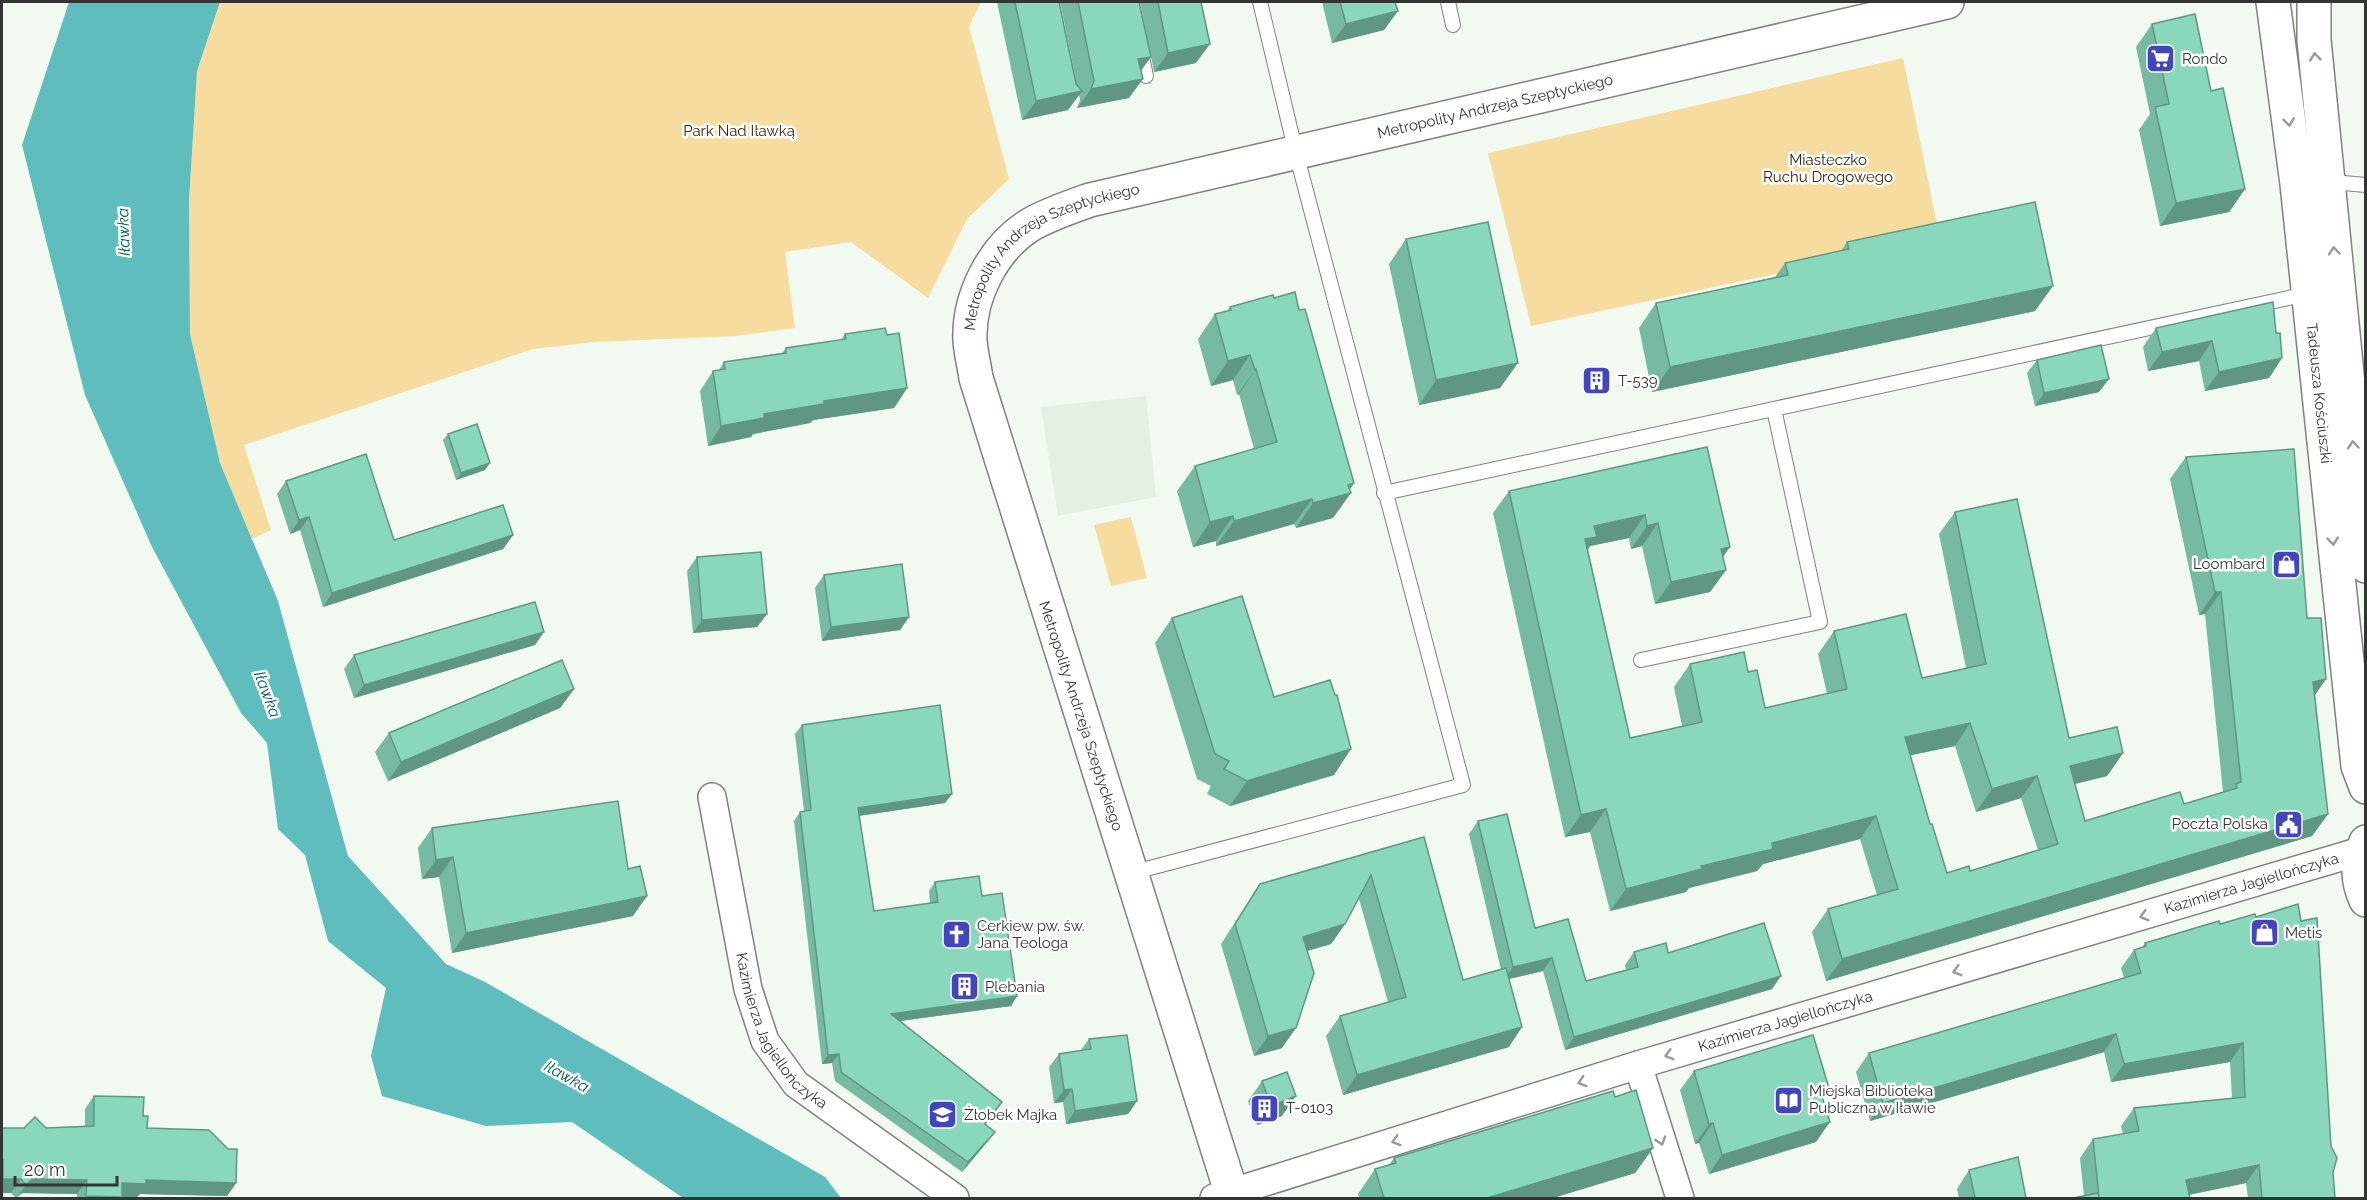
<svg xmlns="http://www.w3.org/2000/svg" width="2367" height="1200" font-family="Raleway,sans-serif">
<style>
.built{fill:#e4f0e2}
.green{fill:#f6dd9f}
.water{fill:#60bdbd}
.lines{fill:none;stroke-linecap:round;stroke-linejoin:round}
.lane-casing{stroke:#7d837d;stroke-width:16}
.street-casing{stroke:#7d837d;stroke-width:30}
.secondary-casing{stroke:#7d837d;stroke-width:36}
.lane{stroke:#fff;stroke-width:14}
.street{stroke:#fff;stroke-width:27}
.secondary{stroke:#fff;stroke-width:33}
.wall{fill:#76baa1;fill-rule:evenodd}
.shaded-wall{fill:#609783}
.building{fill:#89d8bb;stroke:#609783;stroke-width:1.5;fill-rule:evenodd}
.oneway{stroke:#989a98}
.labels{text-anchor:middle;stroke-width:5;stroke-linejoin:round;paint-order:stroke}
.poi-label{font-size:15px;fill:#323532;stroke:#fff;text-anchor:start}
.street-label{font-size:15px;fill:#323532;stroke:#fff}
.park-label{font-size:15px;fill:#352a0c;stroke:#fff}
.water-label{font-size:16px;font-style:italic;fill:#045a5b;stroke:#fff}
</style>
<rect width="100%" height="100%" fill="#f2f9f1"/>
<path class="built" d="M1146,396L1156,497L1058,516L1041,407Z"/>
<g class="green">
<path d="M220,2H981L969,26L1009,179L967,219L928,298L851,242L785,252L795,328L736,336L595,342L533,349L244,445L271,530L252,539L220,463L190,334L189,201L197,71Z"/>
<path d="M1903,58L1940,239L1531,326L1488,153Z"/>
<path d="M1131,517L1147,578L1111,586L1094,525Z"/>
</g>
<path class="water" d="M69,2H220L197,71L189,201L190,334L220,463L278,601L348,856L446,964L485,982L825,1177L841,1198H683L572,1122L486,1126L382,1096L371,1056L386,988L328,941L305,855L278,829L267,743L241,713L152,547L85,395L22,145Z"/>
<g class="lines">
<defs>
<g id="lane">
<path d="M1448,2L1453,25"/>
<path d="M1140,48L1146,76"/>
<path d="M2329,175L2343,183L2366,185"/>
<path d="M1384,493L2307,294"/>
<path d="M1641,660L1820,622L1774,409"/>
<path d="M1131,873L1463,785L1296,153L1260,2"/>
</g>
<g id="street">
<path id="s1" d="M712,797L748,989L765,1041L796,1084L955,1198"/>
<path d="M1638,1065L1680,1198"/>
<path id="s2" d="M1214,1198L1638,1065L2361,851"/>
</g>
<g id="secondary">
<path id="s3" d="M2273,2L2297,184L2358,766L2366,787"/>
<path d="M2314,2V40L2366,566"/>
<path d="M2366,842C2357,861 2357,881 2366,900"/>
<path id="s4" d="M1233,1198L976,378C974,365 971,353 970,341C968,297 993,248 1030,225C1049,214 1070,207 1090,200L1947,2"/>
</g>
</defs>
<use href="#lane" class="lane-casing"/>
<use href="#street" class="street-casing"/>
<use href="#secondary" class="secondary-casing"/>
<use href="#lane" class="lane"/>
<use href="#street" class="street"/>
<use href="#secondary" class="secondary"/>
</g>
<g class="wall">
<path d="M997,2H1059L1077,85L1060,2H1139L1151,57L1141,70L1129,98L1077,108L1080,100L1079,95L1068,110L1022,120Z"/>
<path d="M1140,2H1201L1196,63L1154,72Z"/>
<path d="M1322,2H1395L1384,30L1332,43Z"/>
<path d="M2152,24L2211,91L2245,189L2229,212L2160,226L2139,130L2150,114L2136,47Z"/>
<path d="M1406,239L1500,388L1419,405L1389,264Z"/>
<path d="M1847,242L2035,311L1652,392L1639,328L1656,303L1775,277L1785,263L1841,251Z"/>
<path d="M1274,298L1299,310L1354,483L1333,518L1296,528L1294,524L1216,546V541L1193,547L1177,491L1195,466L1254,449L1239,394L1237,395L1233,380L1211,386L1198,339L1215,314L1227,311L1230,307Z"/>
<path d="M2156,328L2276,333L2282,358L2269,378L2205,391L2199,361L2148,371L2143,347Z"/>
<path d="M845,334L887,335L907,388L894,408L813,420L810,423L753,434L751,437L708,446L700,391L713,371L719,370L724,362L782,353L786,348L841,340Z"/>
<path d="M2037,360L2099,392L2035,406L2027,373Z"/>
<path d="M448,434L485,470L456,480L443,440Z"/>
<path d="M1707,447L1723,557L1726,570L1710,592L1655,604L1642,546L1631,549L1629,538L1590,546L1588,550L1630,738L1682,726L1674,687L1690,664L1748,672L1765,708L1827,694L1818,654L1834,631L1922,678L1966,668L1939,534L1955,512L2069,738L2123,753L2107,776L2075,784L2085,821L2184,804L2223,792L2205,614L2199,615L2170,479L2186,457L2307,618L2326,679L2315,695L2328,814L2312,836L1826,981L1812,932L1828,909L1877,895L1860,839L1763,864L1757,871L1689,888L1686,892L1610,911L1590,832L1565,837L1493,513L1509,491ZM1955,746L1976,812L2021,798L2038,850L1970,871L1947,873L1930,824L1910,755Z"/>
<path d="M286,481L394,540L513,535L503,549L323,607L300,530L290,534L277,494Z"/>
<path d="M697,557L767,614L757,627L693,633L687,571Z"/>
<path d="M824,575L909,617L900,630L822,641L815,588Z"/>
<path d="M1172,618L1274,697L1334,775L1230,806L1207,794L1211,786L1197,779L1155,643Z"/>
<path d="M535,645L354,698L344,669L354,655Z"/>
<path d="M574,689L560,708L388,781L375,752L389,733Z"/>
<path d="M802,725L945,803L859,816L874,911L930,903L929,891L935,882L982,896L1017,996L1011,1006L900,1021L1002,1102L985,1124L988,1141L962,1172L835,1081L832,1063L822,1064L794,821L800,812L804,811L795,734Z"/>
<path d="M1478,821L1535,928L1586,981L1626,970L1625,965L1634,952L1668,953L1772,989L1565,1050L1543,971L1509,979V1047L1343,1095L1326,1036L1340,1016L1388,1002L1359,899L1345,924L1331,944L1307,951L1282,1048L1254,1056L1221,944L1260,884L1424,837L1463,980L1501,970L1469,834Z"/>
<path d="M432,828L633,916L452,953L439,877L422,879L418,848Z"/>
<path d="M2220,924L2333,1172L2335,1198H2248L2246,1183L2189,1195L2084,1196L2080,1158L2093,1139L2123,1134L2121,1126L2134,1108L2232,1098L2230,1062L2111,1082L2104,1052L1870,1121L1856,1072L1869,1053L2124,978L2121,968L2134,950L2142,948L2145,943Z"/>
<path d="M1089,1039L1137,1101L1128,1114L1066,1124L1063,1102L1054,1103L1049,1067L1059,1054L1081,1050Z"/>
<path d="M1694,1071L1822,1097L1816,1142L1709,1174L1699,1143L1695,1144L1680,1090Z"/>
<path d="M1262,1081L1282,1116L1257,1125L1248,1101Z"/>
<path d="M94,1096L143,1116L147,1128L236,1183L227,1196L140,1194L137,1197H122L121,1198H77V1194L22,1193L16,1198L11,1193H2V1128H46L85,1126V1109Z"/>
<path d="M1615,1097L1653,1148L1635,1173L1553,1198H1359L1358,1194L1375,1169L1389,1165L1394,1158Z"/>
<path d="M1969,1170L2026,1198H1959L1957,1189Z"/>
</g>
<g class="shaded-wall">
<path d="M1398,11L1384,30L1332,43L1346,24Z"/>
<path d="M1210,44L1196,63L1154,72L1168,53Z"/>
<path d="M1151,57L1137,76L1138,59Z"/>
<path d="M1143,79L1129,98L1077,108L1091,89Z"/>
<path d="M1082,91L1068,110L1022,120L1036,101Z"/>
<path d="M2245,189L2229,212L2160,226L2176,203Z"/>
<path d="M2053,286L2035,311L1652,392L1670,367Z"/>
<path d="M2212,341L2199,361L2148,371L2162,352Z"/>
<path d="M1250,355L1233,380L1211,386L1228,361Z"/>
<path d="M2282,358L2269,378L2205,391L2219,372Z"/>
<path d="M1518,363L1500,388L1419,405L1436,380Z"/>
<path d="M1256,369L1239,394L1237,395L1255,370Z"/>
<path d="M2109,379L2099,392L2035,406L2044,393Z"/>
<path d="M907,388L894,408L813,420L810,423L753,434L751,437L708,446L721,426L764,414L824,401Z"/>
<path d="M490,463L485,470L456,480L461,473Z"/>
<path d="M1354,483L1346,494L1351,493L1333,518L1296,528L1313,503L1348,485Z"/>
<path d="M1312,499L1294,524L1216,546L1234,521Z"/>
<path d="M1645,515L1629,538L1590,546L1581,560L1569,562L1594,526Z"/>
<path d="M1233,516L1216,541L1193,547L1210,522Z"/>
<path d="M309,517L300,530L290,534L299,520Z"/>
<path d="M1658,523L1642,546L1631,549L1647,526Z"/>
<path d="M513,535L503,549L323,607L332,593Z"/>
<path d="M1730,547L1714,570L1721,549Z"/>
<path d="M1726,570L1710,592L1655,604L1671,582Z"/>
<path d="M2215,592H2221L2205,614L2199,615Z"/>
<path d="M767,614L757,627L693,633L702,620Z"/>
<path d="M909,617L900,630L822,641L831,627Z"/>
<path d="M544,632L535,645L354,698L364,685Z"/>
<path d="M2326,679L2310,702L2313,682Z"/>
<path d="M574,689L560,708L388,781L401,762Z"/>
<path d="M1970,723L1955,746L1889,760L1905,737Z"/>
<path d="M1351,749L1334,775L1230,806L1247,781Z"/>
<path d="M2123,753L2107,776L2054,789L2070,766Z"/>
<path d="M2037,776L2021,798L1976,812L1992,789Z"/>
<path d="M952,794L945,803L851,817L858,808Z"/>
<path d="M1606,809L1590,832L1565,837L1581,815Z"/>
<path d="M2328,814L2312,836L1826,981L1842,959Z"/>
<path d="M1876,816L1860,839L1763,864L1757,871L1689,888L1686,892L1610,911L1626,889L1772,843Z"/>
<path d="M453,857L439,877L422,879L436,860Z"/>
<path d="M647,896L633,916L452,953L466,933Z"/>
<path d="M1345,924L1331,944L1289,956L1303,937Z"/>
<path d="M1552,958L1543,971L1504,980L1513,967Z"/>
<path d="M1781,976L1772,989L1565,1050L1574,1037Z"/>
<path d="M1017,996L1011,1006L885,1023L891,1014Z"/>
<path d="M1522,1027L1509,1047L1343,1095L1357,1075Z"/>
<path d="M1296,1028L1282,1048L1254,1056L1268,1036Z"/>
<path d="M2116,1034L2104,1052L1870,1121L1883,1103Z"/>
<path d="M2243,1043L2230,1062L2111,1082L2124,1064Z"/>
<path d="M839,1054L832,1063L822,1064L828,1055Z"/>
<path d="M1829,1088L1816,1107L1820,1090Z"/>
<path d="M1072,1089L1063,1102L1054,1103L1064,1090Z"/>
<path d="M1296,1096L1282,1116L1257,1125L1271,1106Z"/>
<path d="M1137,1101L1128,1114L1066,1124L1075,1111Z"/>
<path d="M1830,1122L1816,1142L1709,1174L1722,1155Z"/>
<path d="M1713,1123L1699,1143L1695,1144L1709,1124Z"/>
<path d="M995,1132L988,1141L962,1172L968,1162Z"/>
<path d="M1653,1148L1635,1173L1553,1198H1487Z"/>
<path d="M2259,1165L2246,1183L2173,1198L2186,1180Z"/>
<path d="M3,1179H21L11,1193H2V1182Z"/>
<path d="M32,1179L87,1180L77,1194L22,1193L16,1198L26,1185Z"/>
<path d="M146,1180L236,1183L227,1196L140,1194L137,1197H122L121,1198H84L86,1196L122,1183Z"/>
</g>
<g class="building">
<path d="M1015,2H1059L1076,84L1082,91L1036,101Z"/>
<path d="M1078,2H1139L1151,57L1138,59L1143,79L1091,89L1094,81Z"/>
<path d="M1158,2H1201L1210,44L1168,53Z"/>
<path d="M1340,2H1395L1398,11L1346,24Z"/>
<path d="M2195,14L2211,91L2223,88L2245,189L2176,203L2155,107L2169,104L2152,24Z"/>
<path d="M2035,202L2053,286L1670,367L1656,303L1788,275L1785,263L1849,249L1847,242Z"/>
<path d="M1488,222L1518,363L1436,380L1406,239Z"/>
<path d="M1295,292L1299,310L1305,309L1354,483L1348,485L1351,493L1313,503L1312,499L1234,521L1233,516L1210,522L1195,466L1277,442L1256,369L1255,370L1250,355L1228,361L1215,314L1231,310L1230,307L1273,295L1274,298Z"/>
<path d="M2273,302L2276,333H2280L2282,358L2219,372L2212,341L2162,352L2156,328Z"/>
<path d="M885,328L887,335L899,333L907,388L824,401V404L764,414V418L721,426L713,371L725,369L724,362L786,353V348L846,339L845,334Z"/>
<path d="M2101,345L2109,379L2044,393L2037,360Z"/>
<path d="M477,424L490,463L461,473L448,434Z"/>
<path d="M1707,447L1730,547L1721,549L1726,570L1671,582L1658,523L1647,526L1645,515L1594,526L1597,537L1585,539L1630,738L1702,722L1690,664L1744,652L1748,672L1757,670L1765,708L1847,689L1834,631L1906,614L1922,678L1986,664L1955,512L2017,499L2069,738L2117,727L2123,753L2070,766L2085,821L2180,792L2184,804L2237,788L2236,784L2241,782L2221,592H2215L2186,457L2294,449L2307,618H2321L2326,679L2313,682L2328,814L1842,959L1828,909L1898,889L1876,816L1772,843L1773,849L1701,866L1702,869L1626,889L1606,809L1581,815L1509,491ZM1970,723L1992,789L2037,776L2058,844L1970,871L1969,866L1947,873L1932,824H1930L1905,737Z"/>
<path d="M366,454L394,540L503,505L513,535L332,593L309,517L299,520L286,481Z"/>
<path d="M761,552L767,614L702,620L697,557Z"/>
<path d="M902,564L909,617L831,627L824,575Z"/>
<path d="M1242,596L1274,697L1330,680L1335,695H1337L1351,749L1247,781L1224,769L1229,761L1215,754L1172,618Z"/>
<path d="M535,602L544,632L364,685L354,655Z"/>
<path d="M562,660L574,689L401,762L389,733Z"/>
<path d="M940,705L952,794L858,808L874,911L938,902L935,882L979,876L982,896L1002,893L1017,996L891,1014L1002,1102L985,1124L995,1132L968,1162L841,1072L839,1054L828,1055L800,812L811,810L802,725Z"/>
<path d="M618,801L628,869L640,866L647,896L466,933L453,857L436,860L432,828Z"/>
<path d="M1507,814L1535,928L1568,919L1586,981L1638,967L1634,952L1666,943L1668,953L1764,923L1781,976L1574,1037L1552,958L1513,967L1478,821Z"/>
<path d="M1424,837L1463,980L1506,968L1522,1027L1357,1075L1340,1016L1406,997L1371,875L1345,924L1303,937L1314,973L1296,1028L1268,1036L1235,924L1260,884Z"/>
<path d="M2298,904L2301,921L2317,918L2331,1146L2337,1158L2333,1172L2335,1198H2262L2259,1165L2186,1180L2190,1198H2073L2098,1193L2099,1197L2093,1139L2139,1131L2134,1108L2245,1097L2243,1043L2124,1064L2116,1034L1883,1103L1869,1053L2141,973L2134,950L2146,946L2145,943L2219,921L2220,924L2255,914L2256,917Z"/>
<path d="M1127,1035L1137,1101L1075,1111L1072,1089L1064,1090L1059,1054L1091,1049L1089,1039Z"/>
<path d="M1813,1035L1829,1088L1820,1090L1830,1122L1722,1155L1713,1123L1709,1124L1694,1071Z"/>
<path d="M1287,1072L1296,1096L1271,1106L1262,1081Z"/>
<path d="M1636,1090L1653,1148L1487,1198H1384L1375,1169L1396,1163L1394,1158L1613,1091L1615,1097Z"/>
<path d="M94,1096L144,1097L143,1116H148L147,1128L209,1130L228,1149H237L236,1183L146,1180V1184L122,1183V1197L86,1196L87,1180L32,1179L26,1185L21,1179H3V1160H2V1128H24L35,1117L46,1128L94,1126Z"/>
<path d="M2018,1157L2026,1198H1975L1969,1170Z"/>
</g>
<defs><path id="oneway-chevron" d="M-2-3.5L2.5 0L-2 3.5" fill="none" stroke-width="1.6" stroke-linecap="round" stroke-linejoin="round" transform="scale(1.5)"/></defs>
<g class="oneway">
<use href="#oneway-chevron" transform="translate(2315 57) rotate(-96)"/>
<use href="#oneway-chevron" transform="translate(2289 122) rotate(83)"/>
<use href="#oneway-chevron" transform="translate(2334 251) rotate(-95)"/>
<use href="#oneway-chevron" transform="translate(2353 445) rotate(-95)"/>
<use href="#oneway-chevron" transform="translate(2333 541) rotate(84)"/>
<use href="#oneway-chevron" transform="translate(2144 916) rotate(164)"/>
<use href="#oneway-chevron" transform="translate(1957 971) rotate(164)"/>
<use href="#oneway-chevron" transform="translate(1669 1055) rotate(164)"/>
<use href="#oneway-chevron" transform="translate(1582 1082) rotate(162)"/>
<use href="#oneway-chevron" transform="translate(1396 1141) rotate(162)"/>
<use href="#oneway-chevron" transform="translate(1661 1141) rotate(72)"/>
</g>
<defs>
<symbol id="supermarket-square" viewBox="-11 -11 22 22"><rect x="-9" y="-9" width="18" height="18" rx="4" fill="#4346bb" stroke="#fff"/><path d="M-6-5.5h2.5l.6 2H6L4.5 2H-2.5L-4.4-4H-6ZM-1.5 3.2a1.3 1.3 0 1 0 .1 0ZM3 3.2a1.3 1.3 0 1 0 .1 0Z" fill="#fff"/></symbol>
<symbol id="building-square" viewBox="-11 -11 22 22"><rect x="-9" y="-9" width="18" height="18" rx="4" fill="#4346bb" stroke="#fff"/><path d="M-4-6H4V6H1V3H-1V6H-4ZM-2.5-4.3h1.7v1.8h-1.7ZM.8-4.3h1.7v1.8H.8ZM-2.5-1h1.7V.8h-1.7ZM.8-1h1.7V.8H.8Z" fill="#fff"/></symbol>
<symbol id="shop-square" viewBox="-11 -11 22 22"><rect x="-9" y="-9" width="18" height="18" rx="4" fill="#4346bb" stroke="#fff"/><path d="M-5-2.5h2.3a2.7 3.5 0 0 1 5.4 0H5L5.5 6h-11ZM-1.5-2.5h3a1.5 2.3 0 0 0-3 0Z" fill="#fff"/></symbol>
<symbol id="civic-square" viewBox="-11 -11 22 22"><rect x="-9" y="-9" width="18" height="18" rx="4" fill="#4346bb" stroke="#fff"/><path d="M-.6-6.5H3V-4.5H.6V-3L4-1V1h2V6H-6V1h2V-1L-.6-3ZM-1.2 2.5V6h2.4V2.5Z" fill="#fff"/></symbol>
<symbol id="church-square" viewBox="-11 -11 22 22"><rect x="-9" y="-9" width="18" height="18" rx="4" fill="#4346bb" stroke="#fff"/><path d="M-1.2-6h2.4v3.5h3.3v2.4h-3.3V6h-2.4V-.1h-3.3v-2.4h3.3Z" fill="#fff"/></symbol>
<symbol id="library-square" viewBox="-11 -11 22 22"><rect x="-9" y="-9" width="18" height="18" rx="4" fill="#4346bb" stroke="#fff"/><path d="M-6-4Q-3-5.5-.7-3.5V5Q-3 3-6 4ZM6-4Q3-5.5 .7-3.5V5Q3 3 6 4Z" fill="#fff"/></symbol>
<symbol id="school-square" viewBox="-11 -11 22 22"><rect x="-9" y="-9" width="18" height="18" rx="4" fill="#4346bb" stroke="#fff"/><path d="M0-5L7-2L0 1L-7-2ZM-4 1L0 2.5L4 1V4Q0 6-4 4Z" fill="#fff"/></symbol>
</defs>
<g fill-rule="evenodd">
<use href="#supermarket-square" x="2144" y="42" width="33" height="33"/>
<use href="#building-square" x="1580" y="364" width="33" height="33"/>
<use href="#shop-square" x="2270" y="548" width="33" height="33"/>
<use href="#civic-square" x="2272" y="808" width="33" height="33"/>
<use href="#shop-square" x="2248" y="916" width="33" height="33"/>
<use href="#church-square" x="940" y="918" width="33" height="33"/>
<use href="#building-square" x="948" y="970" width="33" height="33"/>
<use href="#library-square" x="1772" y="1084" width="33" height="33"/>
<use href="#building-square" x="1248" y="1092" width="33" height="33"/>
<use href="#school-square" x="926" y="1098" width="33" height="33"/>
</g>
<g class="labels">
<g class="poi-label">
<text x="2182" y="64">Rondo</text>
<text x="1618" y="386">T-539</text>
<text x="2265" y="569" text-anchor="end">Loombard</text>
<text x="2268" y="829" text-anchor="end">Poczta Polska</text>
<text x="977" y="931">Cerkiew pw. św.<tspan x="977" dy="17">Jana Teologa</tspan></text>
<text x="2285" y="938">Metis</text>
<text x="985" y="992">Plebania</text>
<text x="1809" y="1096">Miejska Biblioteka<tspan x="1809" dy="17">Publiczna w Iławie</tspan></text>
<text x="1286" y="1113">T-0103</text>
<text x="964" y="1120">Żłobek Majka</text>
</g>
<g class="street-label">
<text dy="5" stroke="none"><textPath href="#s4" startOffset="1514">Metropolity Andrzeja Szeptyckiego</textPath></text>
<text dy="5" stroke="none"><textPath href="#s4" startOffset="1028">Metropolity Andrzeja Szeptyckiego</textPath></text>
<text dy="5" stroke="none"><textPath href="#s3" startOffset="394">Tadeusza Kościuszki</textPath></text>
<text transform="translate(1081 716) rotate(72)" y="5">Metropolity Andrzeja Szeptyckiego</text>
<text dy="5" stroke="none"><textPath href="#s2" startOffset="1084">Kazimierza Jagiellończyka</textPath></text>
<text dy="5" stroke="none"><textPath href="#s2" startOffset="598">Kazimierza Jagiellończyka</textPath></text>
<text dy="5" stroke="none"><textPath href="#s1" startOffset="249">Kazimierza Jagiellończyka</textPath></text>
</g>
<g class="park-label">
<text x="739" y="136">Park Nad Iławką</text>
<text x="1828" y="165">Miasteczko<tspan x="1828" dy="17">Ruchu Drogowego</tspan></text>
</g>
<g class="water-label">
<text transform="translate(123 232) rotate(-92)" y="6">Iławka</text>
<text transform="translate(268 694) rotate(69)" y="6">Iławka</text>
<text transform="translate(567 1076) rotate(29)" y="6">Iławka</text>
</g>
</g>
<rect width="2367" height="1200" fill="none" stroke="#323532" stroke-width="6"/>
<path d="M15 1176v9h102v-9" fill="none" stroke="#323532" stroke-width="3"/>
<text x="24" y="1176" font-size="18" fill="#323532" stroke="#ffffff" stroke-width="4.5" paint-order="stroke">20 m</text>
</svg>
